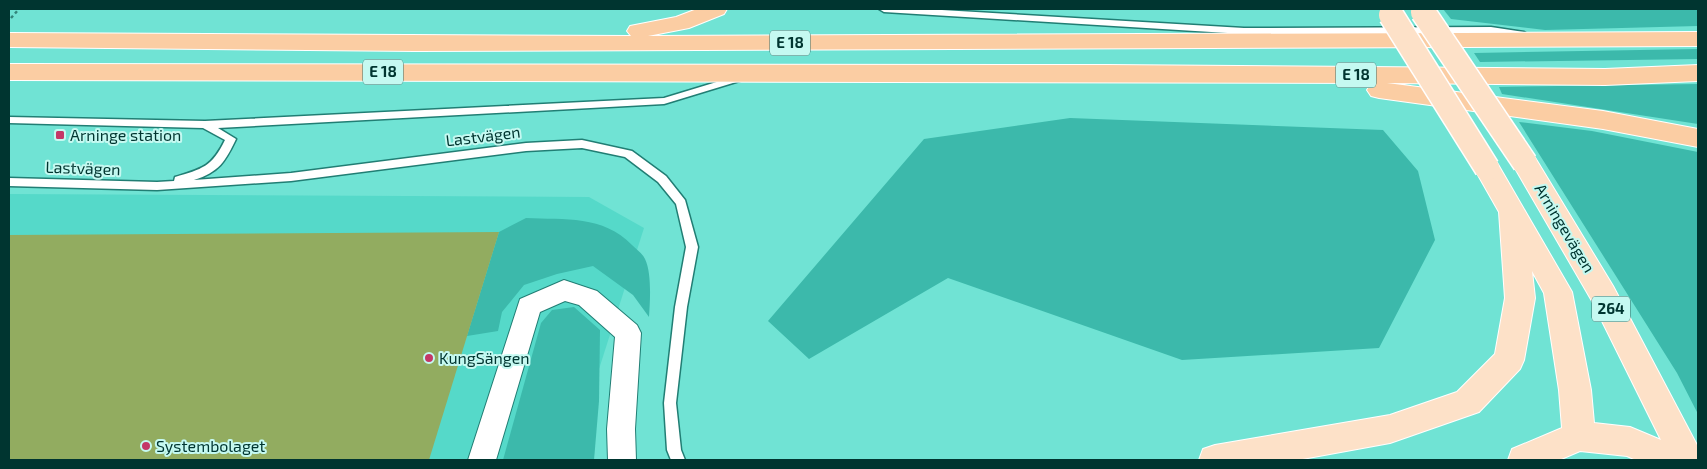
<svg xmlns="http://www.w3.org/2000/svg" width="1707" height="469" font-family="'Exo 2',sans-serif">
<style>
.built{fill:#55d9c9}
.green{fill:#3cb9ab}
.building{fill:#92ac60}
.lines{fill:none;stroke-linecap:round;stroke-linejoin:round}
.service-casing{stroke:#217e74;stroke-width:3}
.minor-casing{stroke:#217e74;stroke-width:2}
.primary-casing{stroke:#fff;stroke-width:2}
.motorway-casing{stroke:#fff;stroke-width:2}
.path{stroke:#33857b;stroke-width:2.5;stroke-dasharray:3 3;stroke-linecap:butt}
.service{fill:#fff;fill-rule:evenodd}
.minor{fill:#fff;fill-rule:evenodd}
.primary{fill:#fde1c8;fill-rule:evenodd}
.motorway{fill:#fbcda3;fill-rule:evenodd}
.primary-bridge-casing{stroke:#fff;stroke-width:27;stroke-linecap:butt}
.primary-bridge{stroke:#fde1c8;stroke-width:24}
.poi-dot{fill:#c43767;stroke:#c5f9f1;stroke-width:2}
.labels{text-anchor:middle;stroke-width:4;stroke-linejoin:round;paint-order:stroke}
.shield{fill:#c5f9f1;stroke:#3b706a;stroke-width:1}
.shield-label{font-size:15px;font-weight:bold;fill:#003530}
.poi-label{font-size:16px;fill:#003530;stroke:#c5f9f1;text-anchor:start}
.street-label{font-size:16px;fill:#003530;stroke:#c5f9f1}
</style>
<rect width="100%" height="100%" fill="#70e3d4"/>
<path class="built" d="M9,194L589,197L644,228L570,460H9Z"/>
<g class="green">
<path d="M1443,9H1698V26L1545,30L1451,19Z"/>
<path d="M1698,49V59L1480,62L1474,53Z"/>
<path d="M1698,84V124L1502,94L1499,87Z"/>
<path d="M1070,118L1383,130L1418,171L1435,240L1379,348L1182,360L948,278L809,359L768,321L924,139Z"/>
<path d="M1519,122L1592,131L1698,152V414L1677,373Z"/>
<path d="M526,218C565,220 603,215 632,245C636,249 643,254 645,259C652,273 650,302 649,317L633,295L593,266L557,274L524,285L502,312L498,331L467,336L499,232Z"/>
<path d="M574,307L600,330L599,401L594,460H503L541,323L552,310Z"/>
</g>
<path class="building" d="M499,232L429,460H9V235Z"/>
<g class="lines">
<defs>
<g id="service">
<path d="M879,9H925L1244,28L1491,27L1524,32L1529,35L1524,38L1491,33L1244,34L884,12Z"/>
<path d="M743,74L746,75L748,77L746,79L664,104L218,128L236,139C225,162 219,172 194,180L291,173L526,143L582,140L632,151L666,176L685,200L698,247L687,307L676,403L681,450L685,460H671L667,450L664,403L675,307L686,247L676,204L658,182L625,157L582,148L526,151L291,181L157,190L9,186V178L157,182L174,181L175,177C202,169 212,167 225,140L203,128L9,123V117L205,121L664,98Z"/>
</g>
<path id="minor" d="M564,280L597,291L637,325L641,333L635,429L636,460H608L607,429L615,337L579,305L565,301L540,312L496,460H468L520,299Z"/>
<path id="primary" d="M1525,154L1534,156L1613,286L1698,447V460H1636L1627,456L1580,451L1559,460H1508L1512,449L1562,428L1559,390L1544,293L1532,271L1535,298L1524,360L1520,369L1479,412L1390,443L1297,460H1199L1203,449L1215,445L1390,415L1457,392L1495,354L1505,298L1499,212L1474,168L1478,161L1487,159L1496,161L1572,292L1591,390L1594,423L1630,427L1661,440L1592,301L1512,163L1516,156Z"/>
<g id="motorway">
<path d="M697,9H727L724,14L689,28L648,36L1698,32V46L415,51L9,47V33L631,36L627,31L630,26L676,17Z"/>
<path d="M9,64L1108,65L1605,69L1698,65V81L1605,85L1387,83L1603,111L1698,129V147L1603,129L1379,98L1371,96L1367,90L1371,84L1376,83L9,80Z"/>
</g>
</defs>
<use href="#service" class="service-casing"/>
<use href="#minor" class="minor-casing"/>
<use href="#primary" class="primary-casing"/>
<use href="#motorway" class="motorway-casing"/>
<path class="path" d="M11,18L19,9"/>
<use href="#service" class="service"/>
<use href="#minor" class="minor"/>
<use href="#primary" class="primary"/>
<use href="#motorway" class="motorway"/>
<defs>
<g id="primary-bridge">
<path d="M1423,12L1525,163"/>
<path d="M1391,15L1487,168"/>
</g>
</defs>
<use href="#primary-bridge" class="primary-bridge-casing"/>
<use href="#primary-bridge" class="primary-bridge"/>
</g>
<g class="poi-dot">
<rect x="55" y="130" width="10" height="10" rx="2.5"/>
<circle cx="429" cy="358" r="5"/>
<circle cx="146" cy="446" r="5"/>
</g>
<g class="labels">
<g class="shield">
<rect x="770" y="30.5" width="40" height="25" rx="4"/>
<rect x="363" y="59.5" width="40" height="25" rx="4"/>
<rect x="1336" y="62.5" width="40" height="25" rx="4"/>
<rect x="1592" y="296.5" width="38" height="25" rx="4"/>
</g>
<g class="shield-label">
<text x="790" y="48">E 18</text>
<text x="383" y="77">E 18</text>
<text x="1356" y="80">E 18</text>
<text x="1611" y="314">264</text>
</g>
<g class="poi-label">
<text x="70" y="141">Arninge station</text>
<text x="439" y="364">KungSängen</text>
<text x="156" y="452">Systembolaget</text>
</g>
<g class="street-label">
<text transform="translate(483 136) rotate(-7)" y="6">Lastvägen</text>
<text transform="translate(83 168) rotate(2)" y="6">Lastvägen</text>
<text transform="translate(1565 228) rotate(59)" y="6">Arningevägen</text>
</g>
</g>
<rect width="1707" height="469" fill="none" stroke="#003530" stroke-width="20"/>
</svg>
